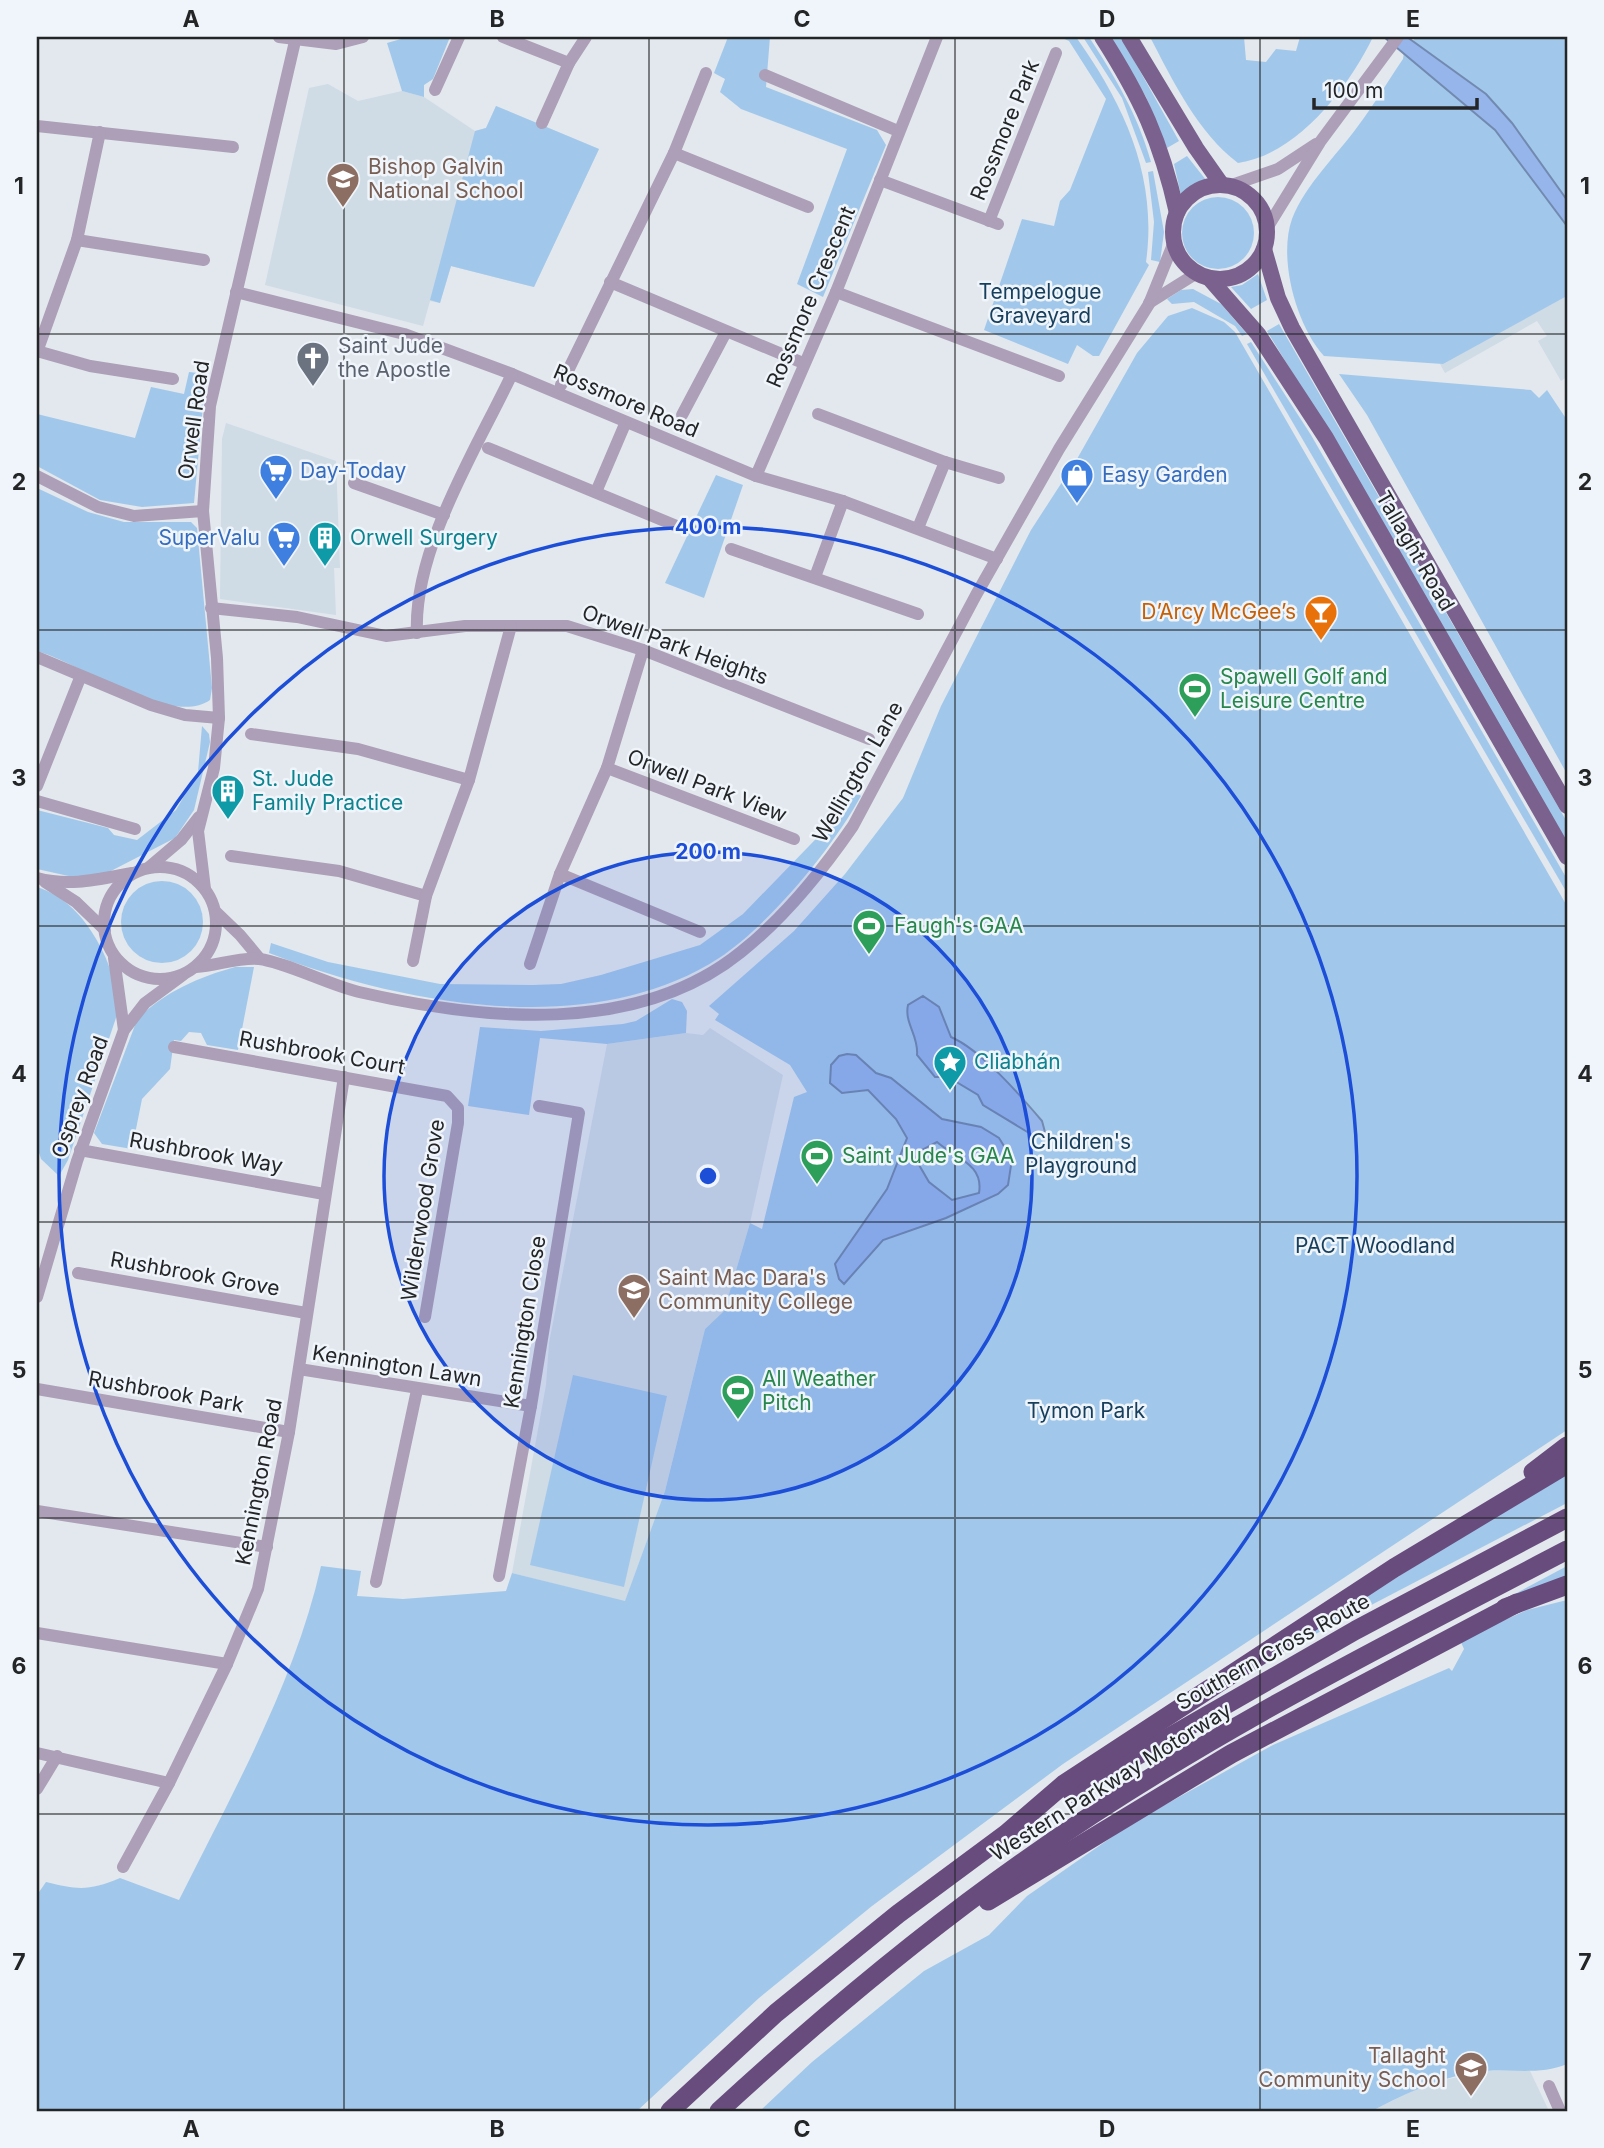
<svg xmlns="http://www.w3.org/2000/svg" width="1604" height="2148" font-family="Inter,sans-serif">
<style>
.built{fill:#cfdbe5}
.green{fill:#a1c8eb}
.water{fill:#95b5eb;stroke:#738ab0;stroke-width:2;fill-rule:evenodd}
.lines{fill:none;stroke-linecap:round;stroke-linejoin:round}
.minor{stroke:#ac9fb7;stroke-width:12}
.major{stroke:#7b628e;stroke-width:16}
.highway{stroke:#694c7e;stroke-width:19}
.grid{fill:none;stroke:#232527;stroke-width:2;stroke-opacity:0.55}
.ring{fill:none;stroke:#1d4ed8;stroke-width:3.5}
.labels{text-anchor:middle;stroke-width:5;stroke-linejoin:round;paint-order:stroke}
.street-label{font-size:21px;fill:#232527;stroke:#eff5fa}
.education-label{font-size:21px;fill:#785e54;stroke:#eff5fa;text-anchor:start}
.park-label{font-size:21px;fill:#163e5d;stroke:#eff5fa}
.worship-label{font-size:21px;fill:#5b616d;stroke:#eff5fa;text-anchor:start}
.shop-label{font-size:21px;fill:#366cbe;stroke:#eff5fa;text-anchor:start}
.culture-label{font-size:21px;fill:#0d838f;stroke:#eff5fa;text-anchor:start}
.food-label{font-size:21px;fill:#c56008;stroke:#eff5fa;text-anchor:end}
.leisure-label{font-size:21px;fill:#27864d;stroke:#eff5fa;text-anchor:start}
.centre{fill:#1d4ed8;stroke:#eff5fa;stroke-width:3.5}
.ring-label{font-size:21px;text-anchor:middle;font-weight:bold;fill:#1d4ed8;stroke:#eff5fa;stroke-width:5;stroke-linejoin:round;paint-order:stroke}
.neatline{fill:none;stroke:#232527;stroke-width:2.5}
.grid-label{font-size:23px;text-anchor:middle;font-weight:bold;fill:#232527}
</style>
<rect width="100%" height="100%" fill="#e2e8ed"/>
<g class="built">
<path d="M328,84L358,101L402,91L424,97L475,131L486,128L496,106L599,149L534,287L451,266L440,303L430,301L423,326L265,285L309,88Z"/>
<path d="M1567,296V377L1561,381L1538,341L1547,336L1537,321L1445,373L1440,364Z"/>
<path d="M226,423L336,461L340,568H334L336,615L220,599L222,439Z"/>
<path d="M710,1028L783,1075L750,1223L724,1311L705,1329L665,1491L625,1602L512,1573L546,1385L549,1343L607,1044L686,1033L703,1035Z"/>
<path d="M1486,2071H1530L1549,2111H1372L1426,2084Z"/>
</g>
<g class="green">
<path d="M408,37H450L433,79L424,85V97L402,91L387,43Z"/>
<path d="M728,37H770L766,87L877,130L886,145L823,297L797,284L847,149L741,109L720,92L725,79L714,73Z"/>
<path d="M1060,37H1076C1124,104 1158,177 1146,262L1149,265L1099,356H1093L1077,345L1068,364L984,330L1022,219L1054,226L1060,201L1070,190L1106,99L1069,41Z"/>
<path d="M1083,37H1089C1115,77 1138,115 1151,162L1146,163L1122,98Z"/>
<path d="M1110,37H1121L1179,141L1167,148L1146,97Z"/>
<path d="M1150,37H1244L1246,60L1266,62L1276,49L1296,51L1300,37H1373C1348,88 1298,154 1238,163C1198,133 1173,81 1150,37Z"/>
<path d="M1416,37H1567V200L1413,41Z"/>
<path d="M1404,52L1495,130L1567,226V296L1443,364L1324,356C1296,325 1278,258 1292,219C1305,185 1337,155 1358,126C1374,105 1388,81 1403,59Z"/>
<path d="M496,106L599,149L534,287L451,266L440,303L430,300L475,131L486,128Z"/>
<path d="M1187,156L1206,180L1189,187L1181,195L1174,164Z"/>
<path d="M1153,171L1164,232L1160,262L1151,260L1154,222L1148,172Z"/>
<circle cx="1218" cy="233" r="36"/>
<path d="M1258,274L1267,300L1251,309L1231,287L1242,285Z"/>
<path d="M1193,289L1221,304L1247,334L1242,336L1235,326L1194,302L1172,304L1167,299L1181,290Z"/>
<path d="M1192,308L1224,322L1235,332L1567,906V1430L1063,1764L872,1906L759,1998L637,2111H37V1895L46,1882C78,1890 89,1891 120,1878L179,1900C232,1794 295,1682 321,1566L361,1571L357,1596L403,1599L506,1591L512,1573L625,1601L665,1491L705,1329L724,1311L750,1223L762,1229L794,1097L807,1092L790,1065L715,1020L719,1014L709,1006L794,931L845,874L903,798L941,706L1031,530L1077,459L1137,353L1168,316Z"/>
<path d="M1279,324L1567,822V845L1331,436L1267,331Z"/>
<path d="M1251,342L1311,435L1567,879V893L1247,344Z"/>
<path d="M189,372L206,374L194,503L142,507L100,500L37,466V414L135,438L151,387L184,394Z"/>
<path d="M1339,374L1531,390L1539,398L1547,390L1567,420V774L1367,415Z"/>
<path d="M716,475L743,485L704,598L665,583Z"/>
<path d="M37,488L88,512L124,522H191L197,528L212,688L210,700C171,728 78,662 37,651Z"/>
<path d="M202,726L209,734L210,742L194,810L175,838L109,872L82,879L37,869V810L108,828L114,835L137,840L176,810L198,772Z"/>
<path d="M855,792L861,796C832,849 769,925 719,958C591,1041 401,1004 269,953L271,943L328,962L440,984L533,985L561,984L601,975L700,945L743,914L841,813Z"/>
<circle cx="162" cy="922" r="41"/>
<path d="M37,887C84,901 115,962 119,1009L68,1160L59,1176L41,1159L37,1146Z"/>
<path d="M235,967H254L238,1050L207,1045L201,1033L189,1032L181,1041L174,1040L170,1069L142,1099L132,1149L102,1144L94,1133L137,1020C162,993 199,977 235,967Z"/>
<path d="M672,999L682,1002L687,1011L686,1033L607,1044L540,1038L529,1115L468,1106L480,1027L541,1031L623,1024L636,1021Z"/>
<path d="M573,1375L667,1396L624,1587L530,1565Z"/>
<path d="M1567,1470V1503L1285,1650L1323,1624Z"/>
<path d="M1567,1566V1577L1500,1602Z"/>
<path d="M1567,1600V2064C1541,2075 1514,2069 1486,2071C1444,2075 1409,2092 1372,2111H760L812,2062L924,1971L989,1935L1027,1896L1132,1823L1273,1745L1449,1668L1452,1671L1464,1649L1460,1640L1527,1610Z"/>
</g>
<g class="water">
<path d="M1384,37H1407L1486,94L1512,123L1567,200V226L1495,130Z"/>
<path d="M923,996L939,1007L951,1037C981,1050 1020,1095 1042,1121L1045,1132L1034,1136L983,1105L978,1095L948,1077H935L917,1055C919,1036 904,1023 908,1005Z"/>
<path d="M847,1054L856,1055L876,1073L891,1078L942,1119L981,1127L999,1138L1012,1159L1008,1185L998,1194L946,1218L883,1240L844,1284L839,1279L835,1264L887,1189L907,1138L896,1119L868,1090L842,1093L830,1083L831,1065L839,1056ZM937,1142C955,1158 984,1164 979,1193L952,1200L929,1182L915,1158L920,1151Z"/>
</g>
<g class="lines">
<g class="minor">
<path d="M279,37L336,44L363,37"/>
<path d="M503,37L569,63"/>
<path d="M765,75L898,131"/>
<path d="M435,90L459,37"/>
<path d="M542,123L569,63L586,37"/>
<path d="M37,126L233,147"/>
<path d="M674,153L808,207"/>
<path d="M880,180L998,224"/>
<path d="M1229,186L1278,169L1316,144"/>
<path d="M989,221L1056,53"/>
<path d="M1267,228L1320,142L1398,37"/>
<path d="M77,240L204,260"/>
<path d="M610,282L803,363"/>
<path d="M236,292L404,334L512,374L756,476L843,501L997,559"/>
<path d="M836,292L1059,376"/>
<path d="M1149,303L1197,273"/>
<path d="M37,351L90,366L173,379"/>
<path d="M37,352L77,240L100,132"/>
<path d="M561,385L674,153L706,73"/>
<path d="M818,414L945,462L999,478"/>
<path d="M682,415L726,332"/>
<path d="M488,448L679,527"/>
<path d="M37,476L98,507L134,516L203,511"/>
<path d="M756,476L836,292L937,37"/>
<path d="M354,483L444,515"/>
<path d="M596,492L625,424"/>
<path d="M918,528L945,462"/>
<path d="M731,549L918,614"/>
<path d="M815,577L843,501"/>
<path d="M211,608L297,617L386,636L465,626H567L643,650L869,739"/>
<path d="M417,633C413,549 477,448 512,374"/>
<path d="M37,657L151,705L185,715L219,718"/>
<path d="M251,734L358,749L469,780"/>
<path d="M607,768L794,839"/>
<path d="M37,786L80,678"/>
<path d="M37,801L135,829"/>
<path d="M231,856L339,871L426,896"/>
<circle cx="160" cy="923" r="56"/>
<path d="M148,868L181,840L199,817"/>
<path d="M560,874L700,932"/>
<path d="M37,878C70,887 99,879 132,873"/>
<path d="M45,882L76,902L105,930"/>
<path d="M205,889L198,831L214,768L219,718L217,658L203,511L210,406L296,37"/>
<path d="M215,911L240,935L260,959"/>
<path d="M114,958L124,1030"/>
<path d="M413,961L426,896L469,780L511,626"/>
<path d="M530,964L560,874L607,768L643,650"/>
<path d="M196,967C216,966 239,957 259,959C285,962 329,985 359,992C481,1020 636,1037 741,952C784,918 822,871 853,826L976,595L1059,449L1149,304L1174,242"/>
<path d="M174,1047L447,1096L458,1108V1123L425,1317"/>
<path d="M80,1150L324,1194"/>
<path d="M78,1273L306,1313"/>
<path d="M37,1297L77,1161L124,1030L145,1003L183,975"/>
<path d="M299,1369L531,1406"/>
<path d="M37,1389L289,1432"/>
<path d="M37,1511L267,1547"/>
<path d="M499,1576L531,1406L579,1113L539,1106"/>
<path d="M376,1582L417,1390"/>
<path d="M37,1633L227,1664"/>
<path d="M37,1753L169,1783"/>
<path d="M37,1789L57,1756"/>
<path d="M123,1867L169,1783L227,1664L258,1589L289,1432L344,1077"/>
<path d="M1549,2086L1560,2111"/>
</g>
<g class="major">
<path d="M1102,37C1141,98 1161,141 1177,213"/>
<path d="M1129,37L1196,148L1222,185"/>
<circle cx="1220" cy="232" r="47"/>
<path d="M1264,249L1278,298L1292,328L1567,806"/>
<path d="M1209,278L1258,334L1326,438L1567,857"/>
</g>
<g class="highway">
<path d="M1533,1472L1567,1446"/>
<path d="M1505,1608L1567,1585"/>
<path d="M1072,1793L1356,1630L1567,1518"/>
<path d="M988,1901L1231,1754L1517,1603"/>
<path d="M670,2111L776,2013L898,1914L1006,1834L1064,1784L1394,1568L1567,1464"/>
<path d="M719,2111C818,2020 920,1934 1030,1857C1198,1738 1385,1645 1567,1550"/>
</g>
</g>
<path class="grid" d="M344,37V2111M649,37V2111M955,37V2111M1260,37V2111M37,334H1567M37,630H1567M37,926H1567M37,1222H1567M37,1518H1567M37,1814H1567"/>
<circle cx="708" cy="1176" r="324" fill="#1d4ed8" fill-opacity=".12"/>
<g class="ring">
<circle cx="708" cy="1176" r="324"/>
<circle cx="708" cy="1176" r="649"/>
</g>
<defs>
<symbol id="school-pin" viewBox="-11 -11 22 30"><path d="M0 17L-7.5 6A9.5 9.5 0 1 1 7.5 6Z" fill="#8d6e63" stroke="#eff5fa"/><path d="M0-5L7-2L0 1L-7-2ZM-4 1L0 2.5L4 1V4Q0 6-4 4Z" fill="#fff"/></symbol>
<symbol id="church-pin" viewBox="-11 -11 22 30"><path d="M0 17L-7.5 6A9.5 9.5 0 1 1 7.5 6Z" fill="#6b7280" stroke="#eff5fa"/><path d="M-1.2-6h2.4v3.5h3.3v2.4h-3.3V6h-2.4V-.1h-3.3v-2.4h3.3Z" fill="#fff"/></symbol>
<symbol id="supermarket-pin" viewBox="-11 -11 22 30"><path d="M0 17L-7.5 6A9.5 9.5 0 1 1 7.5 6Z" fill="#3f7fe0" stroke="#eff5fa"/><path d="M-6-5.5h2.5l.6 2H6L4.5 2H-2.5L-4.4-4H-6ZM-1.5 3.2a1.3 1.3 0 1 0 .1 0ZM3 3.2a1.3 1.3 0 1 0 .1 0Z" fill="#fff"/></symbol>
<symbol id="shop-pin" viewBox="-11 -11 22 30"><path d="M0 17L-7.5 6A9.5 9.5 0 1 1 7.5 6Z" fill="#3f7fe0" stroke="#eff5fa"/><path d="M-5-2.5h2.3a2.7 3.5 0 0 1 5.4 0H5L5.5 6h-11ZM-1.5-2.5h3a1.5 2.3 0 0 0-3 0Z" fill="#fff"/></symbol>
<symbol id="building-pin" viewBox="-11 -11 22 30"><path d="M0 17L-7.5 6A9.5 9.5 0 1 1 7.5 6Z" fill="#0f9aa8" stroke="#eff5fa"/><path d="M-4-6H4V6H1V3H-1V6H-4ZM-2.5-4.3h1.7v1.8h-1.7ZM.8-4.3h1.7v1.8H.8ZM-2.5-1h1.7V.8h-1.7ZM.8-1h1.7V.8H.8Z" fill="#fff"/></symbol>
<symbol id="bar-pin" viewBox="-11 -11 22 30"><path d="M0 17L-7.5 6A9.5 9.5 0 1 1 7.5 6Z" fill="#e8710a" stroke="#eff5fa"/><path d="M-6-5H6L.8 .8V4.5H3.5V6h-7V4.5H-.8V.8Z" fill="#fff"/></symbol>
<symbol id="stadium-pin" viewBox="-11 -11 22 30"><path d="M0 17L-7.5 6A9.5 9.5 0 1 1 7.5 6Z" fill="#2e9e5b" stroke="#eff5fa"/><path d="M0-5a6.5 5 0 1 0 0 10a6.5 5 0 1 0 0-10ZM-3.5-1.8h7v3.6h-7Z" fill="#fff"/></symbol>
<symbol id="sight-pin" viewBox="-11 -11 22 30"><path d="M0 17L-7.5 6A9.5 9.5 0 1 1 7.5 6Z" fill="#0f9aa8" stroke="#eff5fa"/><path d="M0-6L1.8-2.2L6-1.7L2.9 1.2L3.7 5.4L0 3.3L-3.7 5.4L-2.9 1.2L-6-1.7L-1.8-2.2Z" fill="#fff"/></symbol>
</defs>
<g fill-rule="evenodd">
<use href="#school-pin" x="324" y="160" width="38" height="52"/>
<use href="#church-pin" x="294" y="339" width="38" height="52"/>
<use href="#supermarket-pin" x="257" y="452" width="38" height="52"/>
<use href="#shop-pin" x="1058" y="456" width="38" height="52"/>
<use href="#supermarket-pin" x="265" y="519" width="38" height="52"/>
<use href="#building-pin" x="306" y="519" width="38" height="52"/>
<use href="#bar-pin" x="1302" y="593" width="38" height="52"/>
<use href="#stadium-pin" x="1176" y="670" width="38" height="52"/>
<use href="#building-pin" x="209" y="772" width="38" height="52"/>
<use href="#stadium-pin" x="850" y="907" width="38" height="52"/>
<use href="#sight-pin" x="931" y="1043" width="38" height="52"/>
<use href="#stadium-pin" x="798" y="1137" width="38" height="52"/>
<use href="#school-pin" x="615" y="1271" width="38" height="52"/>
<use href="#stadium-pin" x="719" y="1372" width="38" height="52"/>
<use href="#school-pin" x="1452" y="2049" width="38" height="52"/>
</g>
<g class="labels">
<g class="street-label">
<text transform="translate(1005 130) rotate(-68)" y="7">Rossmore Park</text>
<text transform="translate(811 297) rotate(-67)" y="7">Rossmore Crescent</text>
<text transform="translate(626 401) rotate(23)" y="7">Rossmore Road</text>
<text transform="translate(194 420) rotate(-82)" y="7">Orwell Road</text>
<text transform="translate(1415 551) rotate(60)" y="7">Tallaght Road</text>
<text transform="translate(675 645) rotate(20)" y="7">Orwell Park Heights</text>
<text transform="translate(858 772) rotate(-60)" y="7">Wellington Lane</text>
<text transform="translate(707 786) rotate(21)" y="7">Orwell Park View</text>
<text transform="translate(322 1053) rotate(10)" y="7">Rushbrook Court</text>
<text transform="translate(80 1097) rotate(-70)" y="7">Osprey Road</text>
<text transform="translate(206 1153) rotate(10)" y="7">Rushbrook Way</text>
<text transform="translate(423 1210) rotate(-81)" y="7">Wilderwood Grove</text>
<text transform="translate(195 1274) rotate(10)" y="7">Rushbrook Grove</text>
<text transform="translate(525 1322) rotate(-81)" y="7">Kennington Close</text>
<text transform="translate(397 1366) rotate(9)" y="7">Kennington Lawn</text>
<text transform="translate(166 1392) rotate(10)" y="7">Rushbrook Park</text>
<text transform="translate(259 1482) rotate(-79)" y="7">Kennington Road</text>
<text transform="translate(1273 1652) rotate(-29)" y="7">Southern Cross Route</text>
<text transform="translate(1111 1782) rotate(-32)" y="7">Western Parkway Motorway</text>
</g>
<g class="education-label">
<text x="368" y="174">Bishop Galvin<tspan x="368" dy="24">National School</tspan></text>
<text x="658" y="1285">Saint Mac Dara's<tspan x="658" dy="24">Community College</tspan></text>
<text x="1446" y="2063" text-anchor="end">Tallaght<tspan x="1446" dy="24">Community School</tspan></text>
</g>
<g class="park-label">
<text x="1040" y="299">Tempelogue<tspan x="1040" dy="24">Graveyard</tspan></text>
<text x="1081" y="1149">Children's<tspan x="1081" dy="24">Playground</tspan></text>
<text x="1375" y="1253">PACT Woodland</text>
<text x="1086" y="1418">Tymon Park</text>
</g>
<g class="worship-label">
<text x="338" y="353">Saint Jude<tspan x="338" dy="24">the Apostle</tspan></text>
</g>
<g class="shop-label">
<text x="300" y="478">Day-Today</text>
<text x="1102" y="482">Easy Garden</text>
<text x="260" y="545" text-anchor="end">SuperValu</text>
</g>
<g class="culture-label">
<text x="350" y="545">Orwell Surgery</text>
<text x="252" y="786">St. Jude<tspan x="252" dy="24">Family Practice</tspan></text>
<text x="974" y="1069">Cliabhán</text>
</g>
<g class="food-label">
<text x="1296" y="619">D’Arcy McGee’s</text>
</g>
<g class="leisure-label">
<text x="1220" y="684">Spawell Golf and<tspan x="1220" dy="24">Leisure Centre</tspan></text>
<text x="894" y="933">Faugh's GAA</text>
<text x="842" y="1163">Saint Jude's GAA</text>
<text x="762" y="1386">All Weather<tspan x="762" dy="24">Pitch</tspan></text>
</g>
</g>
<circle cx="708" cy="1176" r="10" class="centre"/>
<g class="ring-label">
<text x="708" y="534">400 m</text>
<text x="708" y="859">200 m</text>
</g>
<rect width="1604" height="2148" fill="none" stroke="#eff5fa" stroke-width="77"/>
<path d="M1314 98v10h163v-10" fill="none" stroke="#232527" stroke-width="3.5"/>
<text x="1324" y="98" font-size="21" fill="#232527" stroke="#eff5fa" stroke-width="5" paint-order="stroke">100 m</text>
<rect x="38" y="38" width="1528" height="2072" class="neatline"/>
<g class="grid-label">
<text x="191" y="27">A</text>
<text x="497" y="27">B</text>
<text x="802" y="27">C</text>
<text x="1107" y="27">D</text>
<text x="1413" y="27">E</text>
<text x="19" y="194">1</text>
<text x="1585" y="194">1</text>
<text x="19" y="490">2</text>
<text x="1585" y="490">2</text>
<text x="19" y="786">3</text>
<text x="1585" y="786">3</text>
<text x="19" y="1082">4</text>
<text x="1585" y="1082">4</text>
<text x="19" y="1378">5</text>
<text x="1585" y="1378">5</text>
<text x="19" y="1674">6</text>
<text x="1585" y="1674">6</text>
<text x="19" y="1970">7</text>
<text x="1585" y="1970">7</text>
<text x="191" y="2137">A</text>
<text x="497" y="2137">B</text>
<text x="802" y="2137">C</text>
<text x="1107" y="2137">D</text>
<text x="1413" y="2137">E</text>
</g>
</svg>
